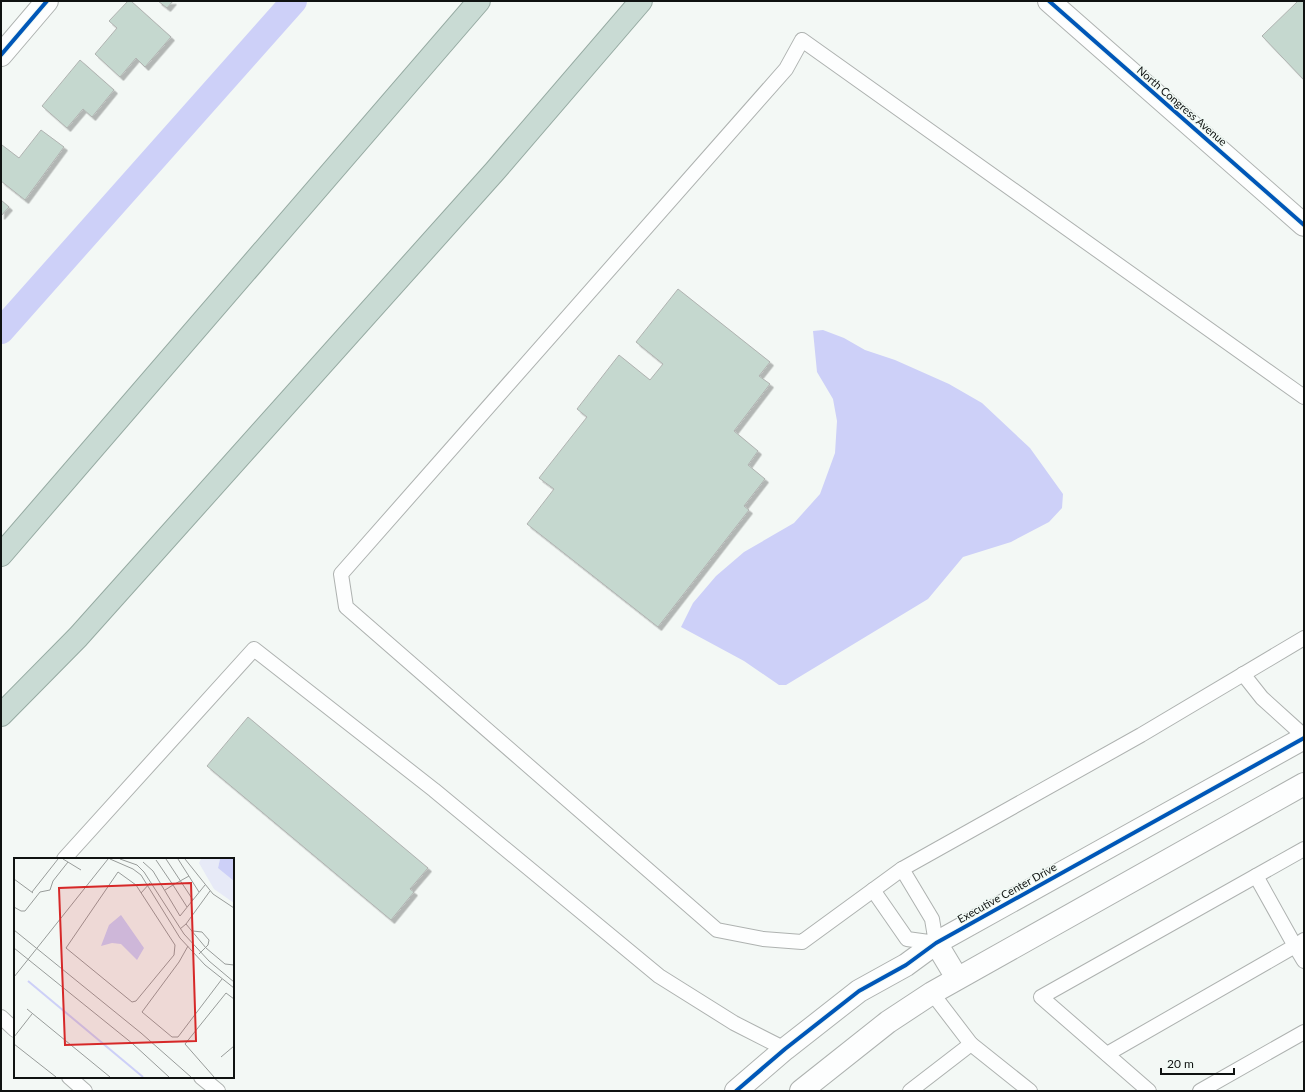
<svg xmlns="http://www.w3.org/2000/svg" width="1305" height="1092" font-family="Lato,sans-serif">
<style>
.water{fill:#cdd0f8}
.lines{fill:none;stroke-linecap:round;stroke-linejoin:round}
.canal{stroke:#cdd0f8;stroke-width:26}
.building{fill:#c5d8cf;stroke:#b0b3b1;filter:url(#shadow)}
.lane-casing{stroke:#aeb2b0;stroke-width:16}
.street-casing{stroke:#aeb2b0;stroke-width:24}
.secondary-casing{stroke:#aeb2b0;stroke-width:24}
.highway-casing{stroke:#96aaa2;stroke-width:24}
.lane{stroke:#fdfefe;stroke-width:14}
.street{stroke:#fdfefe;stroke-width:22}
.secondary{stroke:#fdfefe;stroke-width:22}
.highway{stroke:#c9dbd4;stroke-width:22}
.cycleway-casing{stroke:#f1faf5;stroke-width:6}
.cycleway{stroke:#0057b8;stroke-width:4}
.labels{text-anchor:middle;stroke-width:3;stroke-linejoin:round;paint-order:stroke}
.street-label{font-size:11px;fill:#0f1211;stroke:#f1faf5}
.inset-river{fill:none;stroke:#cdd0f8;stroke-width:2}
.inset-road{fill:none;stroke:#989c9a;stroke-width:1}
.view{fill:#d62828;fill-opacity:0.15;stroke:#d62828;stroke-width:2}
.inset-edge{fill:none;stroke:#0f1211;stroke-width:2}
</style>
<defs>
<filter id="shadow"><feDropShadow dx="3.5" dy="3.5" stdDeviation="0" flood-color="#0004"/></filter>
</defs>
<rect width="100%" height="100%" fill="#f3f8f5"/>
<path class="water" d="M823,330L844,338L865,350L895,360L949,384L982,403L1030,448L1063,494L1062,508L1049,522L1011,542L963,557L928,599L786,685H779L744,661L681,627L693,603L716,576L744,552L794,523L820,494L835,453L837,421L833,399L817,372L813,331Z"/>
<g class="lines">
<path class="canal" d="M1,331L294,1"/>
</g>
<g class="building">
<path d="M128,1H131L171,37L145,67L136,58L120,77L95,54L117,28L109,21Z"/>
<path d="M158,1H173L167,8Z"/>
<path d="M1298,1H1304V80L1262,36Z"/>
<path d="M80,60L114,90L92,117L83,109L67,128L42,106Z"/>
<path d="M41,130L64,147L25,200L1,181V147L2,145L19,158Z"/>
<path d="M1,200L9,207L1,216Z"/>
<path d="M678,289L770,362L759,376L770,384L734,431L758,451L748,465L765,479L744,506L749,510L658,627L527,524L554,489L539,478L587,417L577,409L619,355L650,380L663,364L636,342Z"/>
<path d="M248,717L428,868L410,889L414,892L391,920L207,766Z"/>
</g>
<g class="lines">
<defs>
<g id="lane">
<path d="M1304,397L802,40L786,69L341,574L346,607L717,930L763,939L802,942L902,869L1141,735L1304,638"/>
<path d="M1243,674L1262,698L1304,736"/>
<path d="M64,859L254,649L434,790L659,976L734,1023L785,1049"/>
<path d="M873,890L907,939L936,943L932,919L902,869"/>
<path d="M1304,940L1295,946L1304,961"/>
<path d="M1,1017L15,1030"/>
<path d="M971,1044L1030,1091"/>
<path d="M1107,1054L1295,946L1256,876"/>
<path d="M69,1077L85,1091"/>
<path d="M201,1077L218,1091"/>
<path d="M910,1091L971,1044L932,993"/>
<path d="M1149,1091L1041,997L1304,849"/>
<path d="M1200,1091L1304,1032"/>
</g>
<path id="street" d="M1,55L47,1"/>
<g id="secondary">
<path d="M1049,1L1304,225"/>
<path d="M936,943L957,978"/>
<path d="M736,1091L785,1049L859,991L906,965L936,943L1304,738"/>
<path d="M801,1091L888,1022L932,993L1304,784"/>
</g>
<g id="highway">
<path d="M1,555L479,1"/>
<path d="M1,715L78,637L495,171L641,1"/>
</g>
</defs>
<use href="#lane" class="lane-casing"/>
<use href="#street" class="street-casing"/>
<use href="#secondary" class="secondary-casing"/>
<use href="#highway" class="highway-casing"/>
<use href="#lane" class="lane"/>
<use href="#street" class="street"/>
<use href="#secondary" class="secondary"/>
<use href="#highway" class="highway"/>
<defs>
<g id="cycleway">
<path d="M1049,1L1304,225"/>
<path d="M1,55L47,1"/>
<path d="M736,1091L785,1049L859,991L906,965L936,943L1304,738"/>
</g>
</defs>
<use href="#cycleway" class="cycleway-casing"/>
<use href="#cycleway" class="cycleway"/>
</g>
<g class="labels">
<g class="street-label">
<text transform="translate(1182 106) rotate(41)" y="4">North Congress Avenue</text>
<text transform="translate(1007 893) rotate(-29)" y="4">Executive Center Drive</text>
</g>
</g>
<g transform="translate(14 858)">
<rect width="220" height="220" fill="#f3f8f5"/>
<path d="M187,1H206L204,10L220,20V45L200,31L185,5Z" fill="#e7eaf7"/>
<path d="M206,1H220V23L204,10ZM107,57L130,90L123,102L107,86L98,85L87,88L95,67Z" fill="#cdd0f8"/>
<path class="inset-river" d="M14,123L129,219"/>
<path class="inset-road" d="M49,1L67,12M96,1L119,11L127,17L166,80L191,107L220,130M106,1L123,7L130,14L170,76L195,103L220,124M152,1L179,42M164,1L185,34M171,1L199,36L220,50M142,2L159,27L175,18M129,4L139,13L166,58L191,27M104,14L122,27L161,87L160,97L122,143L118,144L52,90ZM0,21L19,35M151,32L159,27L173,49M18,34L44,1M127,35L136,25M0,49L7,53H11L26,34L36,32L39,23L54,4M172,66L196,33M166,71L172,66L192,90L211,106L220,107M0,72L127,175L177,219M179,73L188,74L195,82L194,87L185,96M174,88L165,104L128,154L158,179H164L208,121M0,90L119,186L155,219M0,119L94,1M13,151L96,219M0,179L18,156M0,186L42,219M207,199L220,188M200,219L171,186L212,135L220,141"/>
<path class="view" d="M177,25L182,183L51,187L45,30Z"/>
<rect width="220" height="220" class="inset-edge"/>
</g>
<rect width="1305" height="1092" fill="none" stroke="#0f1211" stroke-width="4"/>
<path d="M1161 1068v6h73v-6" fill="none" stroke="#0f1211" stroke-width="2"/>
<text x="1167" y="1068" font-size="12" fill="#0f1211" stroke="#f1faf5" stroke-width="3" paint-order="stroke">20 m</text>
</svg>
